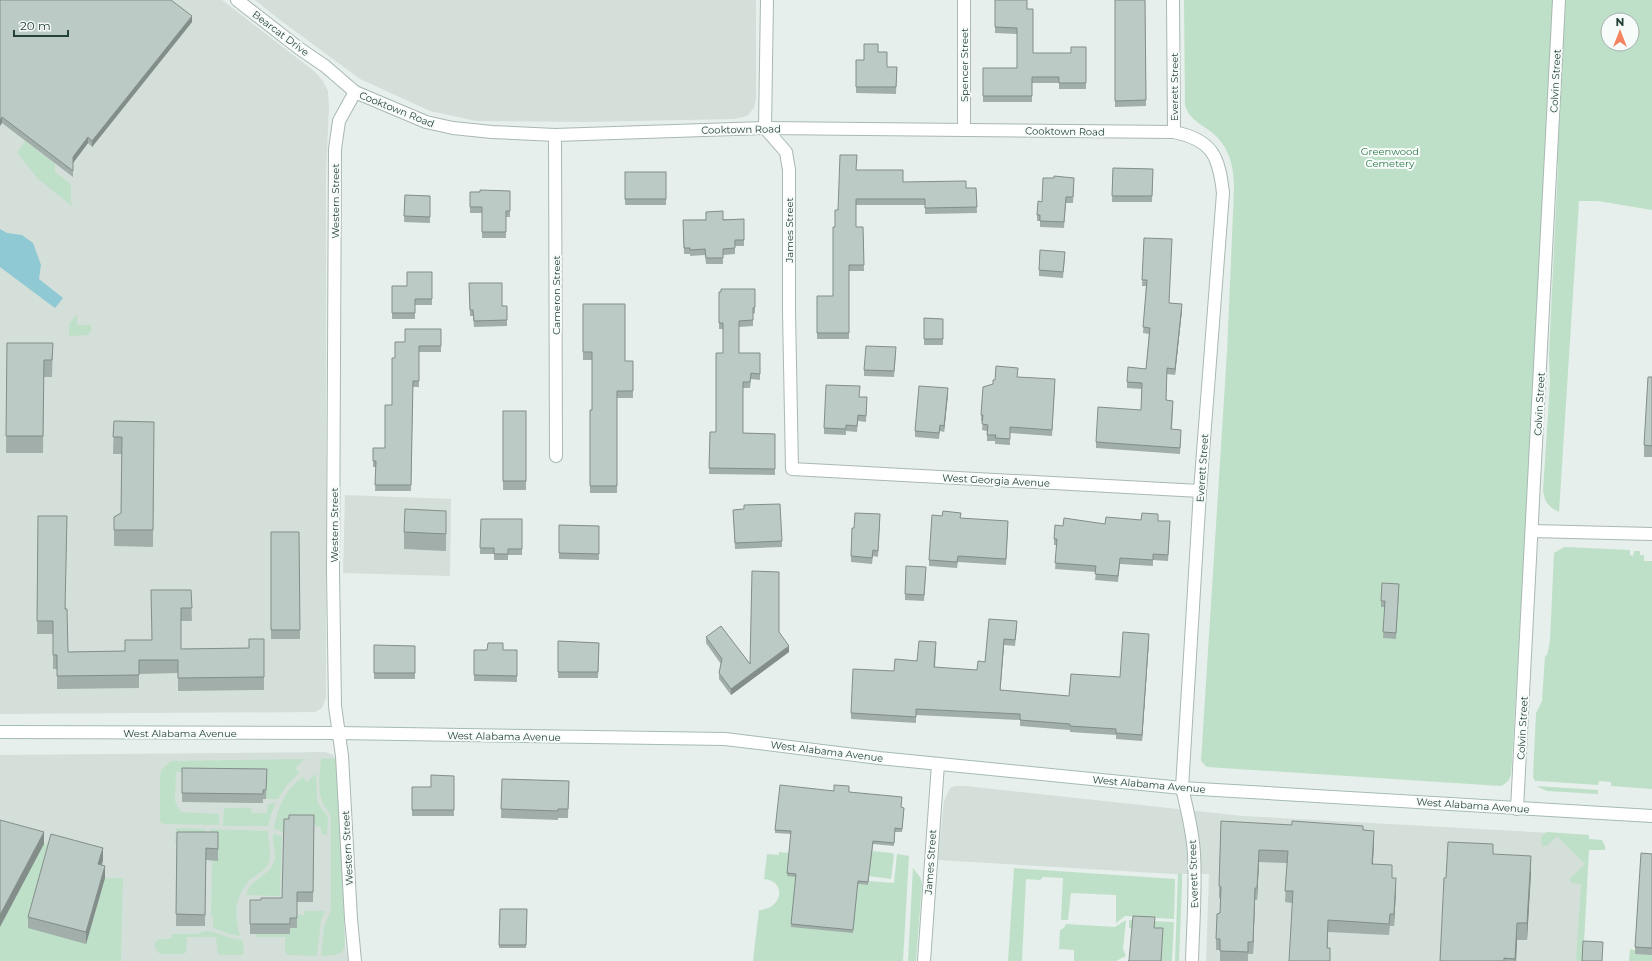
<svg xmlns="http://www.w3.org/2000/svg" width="1652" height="961" font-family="Montserrat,sans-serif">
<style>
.built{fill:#d4dfda}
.green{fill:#bfe0c8;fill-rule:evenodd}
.water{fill:#8ec9d4}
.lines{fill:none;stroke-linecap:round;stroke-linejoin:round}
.minor-casing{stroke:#a8b8b2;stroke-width:14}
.secondary-casing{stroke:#a4bbb3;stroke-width:14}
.minor{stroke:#fff;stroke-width:12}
.secondary{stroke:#fff;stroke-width:12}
.wall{fill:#a1aea9}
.shaded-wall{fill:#838d89}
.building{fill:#bbcac4;stroke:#838d89}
.labels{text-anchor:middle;stroke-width:4;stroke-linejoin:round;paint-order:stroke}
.street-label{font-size:10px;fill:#24423a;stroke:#f7fbf9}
.park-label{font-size:10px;fill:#2d7a4b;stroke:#f7fbf9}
</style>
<rect width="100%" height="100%" fill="#e6efeb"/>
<g class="built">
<path d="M0,0H222L314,71L323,81L328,91L329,106L326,176V698L322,708L315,712L0,714Z"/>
<path d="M255,0H756V98L754,108L747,116L734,119L586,122L476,121L430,111L360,79L280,20Z"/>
<path d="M345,495L451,499L450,576L343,573Z"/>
<path d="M325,752L333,755L337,762L345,945L348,961H0V755Z"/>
<path d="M955,786H966L1243,816L1588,835L1581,961H1206L1209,874H1174L938,860L944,801L950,788Z"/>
</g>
<g class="green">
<path d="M1184,0H1652V210L1598,201H1579L1559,512C1549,507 1545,503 1543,491L1550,383L1549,355L1558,163H1547L1512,761C1511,773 1513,780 1501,786L1207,767L1201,761L1227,352L1234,189C1234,170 1231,152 1217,137C1206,126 1189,121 1185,105ZM1608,20H1632V44H1608Z"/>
<path d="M25,141L55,164V172L71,184V203L73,207L38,179L17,153Z"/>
<path d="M77,314V325H91V331L88,335L69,336V324Z"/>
<path d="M1564,547L1630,550V555L1633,556L1634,551H1640V555H1644V561H1652V789L1611,786V782L1599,781L1598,785L1538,781H1535L1533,777L1536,713L1542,701L1545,656L1547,655L1550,641L1554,553Z"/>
<path d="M335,758L338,774L345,945L342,952L335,955L321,956L324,926L330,913L331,906V817C329,811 324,807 322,801C317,788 320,772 321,759Z"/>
<path d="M305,759L295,768L299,773L287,785L278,799H266L267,779L261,773L176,772L175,801L178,808L180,809V812L219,814V825L164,824L160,821V777L161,770L171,761Z"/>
<path d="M316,774L317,800L319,805L328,817L327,835L322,834L320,827L314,825L283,832L274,829C277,809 285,789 303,777L307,782Z"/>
<path d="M1536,786L1598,790V794L1547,791Z"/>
<path d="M276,803L271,814L268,826H223L224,808H251L252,813H267L268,804Z"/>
<path d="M176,828L205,829L204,844L175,843Z"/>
<path d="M210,829L268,831C268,840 272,852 269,862C266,870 258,874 251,879C248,881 246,885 244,888C233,904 236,919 240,936L229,934L213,928V917H211L212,860L218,861L209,844Z"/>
<path d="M0,832L103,860L99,876L105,878H123L121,961H0Z"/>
<path d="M1547,832L1589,835V839L1602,840L1605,846V850H1589L1583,961H1576L1581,884L1571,883L1570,878L1585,864L1557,836L1547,846H1542L1541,837Z"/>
<path d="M273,834L282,836L280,896L246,895C249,879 271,876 275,859C276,851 272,843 273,834Z"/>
<path d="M872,851L892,853L894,855L891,879L869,876Z"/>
<path d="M779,852L789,853L796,877L853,933L858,884L868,885L869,881L894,883L897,854L909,856L903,961H753L759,910C784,909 786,880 764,879L767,854L779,855Z"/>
<path d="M913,868L920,877L922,884L916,961H908Z"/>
<path d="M1014,868L1175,879L1174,919L1125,916L1116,923V895L1071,893L1068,920H1061L1063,878L1043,877L1040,880L1026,879L1022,961H1008Z"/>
<path d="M1178,873L1182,874V884L1179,961H1175Z"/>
<path d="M304,911H325L321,920L317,956L287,955L285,950V937H256V934H290V928L297,915H304Z"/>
<path d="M1126,920L1123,949L1126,956L1116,961H1074V950L1059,949L1060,930L1064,928L1066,924L1115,927Z"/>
<path d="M1129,920L1174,922L1172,961H1161L1163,935L1129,928Z"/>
<path d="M204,931C218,931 228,939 242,940L244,948L243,955H221L218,954L216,937H187L186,952L184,954H160L155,948V943L158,940L171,938L172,934H197Z"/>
<path d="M1630,949L1652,955V961H1629Z"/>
</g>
<path class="water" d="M0,229L7,233L22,235L33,243L41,265L39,279L63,298L55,308L0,267Z"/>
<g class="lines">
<defs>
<g id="minor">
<path d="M237,0L300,49L325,66L355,92L426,122L453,128L492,132L555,135L765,128L1174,132C1213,140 1219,157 1223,193L1200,491L1182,788C1187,809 1193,832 1194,854C1196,889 1193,925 1192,961"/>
<path d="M767,0L765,128L786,152L789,170V311L792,469L1200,491"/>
<path d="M1173,0L1174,132"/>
<path d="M355,92L339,121L335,149L333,571L335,706L342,756L351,919L355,961"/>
<path d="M964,130V0"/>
<path d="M555,135L556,456"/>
<path d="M1532,531L1652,534"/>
<path d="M1517,809L1559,0"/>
<path d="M924,961L938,764"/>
</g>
<path id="secondary" d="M0,732L338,733L725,739L879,758L1182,788L1652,816"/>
</defs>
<use href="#minor" class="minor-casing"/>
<use href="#secondary" class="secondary-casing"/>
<use href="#minor" class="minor"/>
<use href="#secondary" class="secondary"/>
</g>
<g class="wall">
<path d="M0,0L192,22L92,147L88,143L73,163V177L2,123Z"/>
<path d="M995,0L1027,9L1033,53H1071L1086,47V89H1059V83H1032V102H983V68H1017V34L995,33Z"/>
<path d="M1115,0H1145L1146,106L1115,107Z"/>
<path d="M878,52L887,67H897L896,94L856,93V87L864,60Z"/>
<path d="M1113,168L1153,169L1152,202H1112Z"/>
<path d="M857,170L903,182L966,188H976L977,213L925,214V205H856V227H863L864,271H849V339H817V296H833L835,227L838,210Z"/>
<rect x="625" y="172" width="41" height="33"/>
<path d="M1074,184L1073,203H1066L1064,228L1040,227V221H1037V215L1042,202Z"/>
<path d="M510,191V217H506V238H482V213H470V192Z"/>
<path d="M405,195L430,196V223L404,222Z"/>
<path d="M744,219V246H735V254L723,255V264H706L705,255L690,256V254H684L683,220Z"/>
<path d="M1144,238L1169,303L1182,310L1175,375L1167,374L1166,400L1173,407L1172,429L1181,436L1180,454L1096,448V442L1141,410L1142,389L1127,388V382L1146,369L1149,334L1143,333L1146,286H1142Z"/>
<path d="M1065,258L1063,278L1039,276V270Z"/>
<path d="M432,272V305H415V319H392V286H407Z"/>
<path d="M469,283L502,306H507V326L474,327L473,316H470Z"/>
<path d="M755,289V313L753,314V326L739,327V353H760V380L751,379L750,388H743V433L775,434V475L709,474L710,432H716L723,353V329H719V292Z"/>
<path d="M583,304L625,361H633V398H617V493H590V410H592V360H583Z"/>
<path d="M924,318L943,319V345H924Z"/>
<path d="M441,329V352H419V387H413L411,491H375L376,467H373V448H385L392,405L395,358L405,342Z"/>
<path d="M7,343H53L52,377H44L43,453H6Z"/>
<path d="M896,353L894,377L864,376V370Z"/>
<path d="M1017,377L1055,385L1052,436L1010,433V445L995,444V441H987V431L982,430L983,421H981V415L993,384L995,380Z"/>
<path d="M1652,377V457H1644V445Z"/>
<path d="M948,394L944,432L940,431L939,439L915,437V431Z"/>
<path d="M860,397H867L866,422L858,421L857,432L846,431V435L824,434V428Z"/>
<rect x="503" y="411" width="23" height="79"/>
<path d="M114,421L154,422L153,547L114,546V517L121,513L122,454H113Z"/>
<path d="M733,510L782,541V547L735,549Z"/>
<path d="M38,516L66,609L68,652L125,651L152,640L191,590L192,621H181V649L249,648L264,639V690L178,691V673L139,674V688L57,689V669H53V634H37Z"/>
<path d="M961,518L1008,527L1006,565L958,562L957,568L929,566V560Z"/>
<path d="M481,519H522V555H508V560H494V554H480Z"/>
<path d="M880,520L878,557L873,556L872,564L851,562V556L854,528Z"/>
<path d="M1141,520L1158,521L1170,527L1168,561L1153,560V566L1120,564L1118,582L1095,580L1096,572L1055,569L1057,545H1054V539L1063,526L1105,524Z"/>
<path d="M559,525L599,526V560L559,559Z"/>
<path d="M446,528V551L404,549V532Z"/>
<path d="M271,532H299L300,639H271Z"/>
<path d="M926,573L924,601L905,600V594Z"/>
<path d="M1399,590L1396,639L1383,638L1385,607H1381V601Z"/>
<path d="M989,619L1017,627L1015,646L1004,645L1000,690L1069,696L1120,677L1149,640L1142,741L1116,739V735L1070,732V730L1020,726V720L916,715V723L851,719V713L894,671L917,661L936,648L935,668L977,670L985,662Z"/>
<path d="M779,632L789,652L731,695L719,679V673L721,664L706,643V637L750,664Z"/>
<path d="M558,641L599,643L598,678H558Z"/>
<path d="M415,646V679H374V673Z"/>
<path d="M474,650H517V682L474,681Z"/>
<path d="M182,768L267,769L266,799H263V803L182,802Z"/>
<path d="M454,776V816H412V787H431Z"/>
<path d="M502,779L569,781L568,818H558V820L501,818Z"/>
<path d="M849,792L901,807L904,811L902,832H895L894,846L873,844L868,885L858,884L853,933L791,927L796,877L787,876L791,834L775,833V830Z"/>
<path d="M314,815L313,902H297V928H290V934H250V900H261L282,898L289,819Z"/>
<path d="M1221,821L1363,830L1374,842L1373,864L1392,878L1396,890L1394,926H1390L1389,935L1328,932L1327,948L1330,961L1292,903L1285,902L1287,863L1259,862L1257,900H1255L1253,954H1248V961H1220V950H1216V939L1220,913L1221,899L1219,898V886Z"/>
<path d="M177,832H218V861L206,860L205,926H176Z"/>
<path d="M1493,854L1531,873L1527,940H1517L1516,961H1440L1446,878Z"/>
<path d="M1652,854V955L1635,954V947Z"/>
<path d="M103,860L102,865L105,878L86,944L28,928V917Z"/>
<path d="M500,909H527L526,948H499Z"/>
</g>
<g class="shaded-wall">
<path d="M192,16V22L92,147V141Z"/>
<path d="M2,117V123L0,126V120Z"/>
<path d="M88,137V143L73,163V157Z"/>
<path d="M1182,304V310L1175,375V369Z"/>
<path d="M948,388V394L944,432V426Z"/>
<path d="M1149,634V640L1142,741V735Z"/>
<path d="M1004,639V645L1000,696V690Z"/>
<path d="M789,646V652L731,695V689Z"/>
<path d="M1374,831V842L1372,876V864Z"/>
<path d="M44,832V844L0,927V915Z"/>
<path d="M103,848V860L98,876V864Z"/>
<path d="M1259,850V862L1257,900V888Z"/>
<path d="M1531,856V873L1527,940V923Z"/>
<path d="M105,866V878L86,944V932Z"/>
<path d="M1396,878V890L1394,926V914Z"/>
<path d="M1255,888V900L1253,954V942Z"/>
<path d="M1328,920V932L1327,960V948Z"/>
<path d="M1517,923V940L1516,961H1515Z"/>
</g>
<g class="building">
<path d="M0,0H171L192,16L92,141L88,137L73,157V171L2,117L0,120Z"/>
<path d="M995,0H1027V9H1033V53H1071V47H1086V83H1059V77H1032V96H983V68H1017V28L995,27Z"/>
<path d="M1115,0H1145L1146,100L1115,101Z"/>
<path d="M864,44H878V52H887V67H897L896,87H856V60H864Z"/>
<path d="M840,155H857L856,170H903V182L966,181V188H976L977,207L925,208V199H856V227H863L864,265H849V333H817V296H833V227H835V210H838Z"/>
<path d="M1113,168L1153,169L1152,196H1112Z"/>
<rect x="625" y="172" width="41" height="27"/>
<path d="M1054,176L1074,178L1073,197H1066L1064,222L1040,221V215H1037L1038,201L1042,202L1043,178H1054Z"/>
<path d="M480,190L510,191V211H506V232H482V207H470V192H480Z"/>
<path d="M405,195L430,196V217L404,216Z"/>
<path d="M723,211V220L744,219V240H735V248L723,249V258H706L705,249L690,250V248H684L683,220H706V212Z"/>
<path d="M1144,238L1172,239L1169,303L1182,304L1175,369L1167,368L1166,400L1173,401L1171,429L1181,430L1180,448L1096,442L1098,407L1141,410L1142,383L1127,382L1128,367L1146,369L1150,328L1143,327L1147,280H1142Z"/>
<path d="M1040,250L1065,252L1063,272L1039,270Z"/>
<path d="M407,272H432V299H415V313H392V286H407Z"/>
<path d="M469,283H502V306H507V320L474,321L473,310H470Z"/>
<path d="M721,289H755V307L753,308V320L739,321V353H760V374L751,373L750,382H743V433L775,434V469L709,468L710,432H716V353H723V323H719V292H721Z"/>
<path d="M583,304H625V361H633V391H617V486H590V410H592V352H583Z"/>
<path d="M924,318L943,319V339H924Z"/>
<path d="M405,329H441V346H419V381H413L411,485H375L376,461H373V448H385V405H392V358H395V342H405Z"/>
<path d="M7,343H53L52,360H44L43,436H6Z"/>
<path d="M866,346L896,347L894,371L864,370Z"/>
<path d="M996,366L1018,368L1017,377L1055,379L1052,430L1010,427V439L995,438L996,435H987L988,425L982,424L983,415H981L983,387L993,384V380H995Z"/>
<path d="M1648,377H1652V446L1644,445Z"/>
<path d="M826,385L860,386L859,397H867L866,416L858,415L857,426L846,425V429L824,428Z"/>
<path d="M919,386L948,388L944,426L940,425L939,433L915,431Z"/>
<rect x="503" y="411" width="23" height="70"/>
<path d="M114,421L154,422L153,530H114V517L121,513L122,437H113Z"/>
<path d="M780,504L782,541L735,543L733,510L744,509V505Z"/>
<path d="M405,509L446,511V534L404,532Z"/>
<path d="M943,511L961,513L960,518L1008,521L1006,559L958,556L957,562L929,560L932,515L942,516Z"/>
<path d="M855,513L880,514L878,551L873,550L872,558L851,556L852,528H854Z"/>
<path d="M1142,513L1158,514V521H1170L1168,555L1153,554V560L1120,558L1118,576L1095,574L1096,566L1055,563L1057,539H1054L1055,525L1063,526L1064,518L1105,524L1106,517L1141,520Z"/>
<path d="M38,516H67L65,609H67L68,652L125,651V640H152L151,590H191L192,608H181V649L249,648V639H264V677L178,678V660H139V675L57,676V655H53V621H37Z"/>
<path d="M481,519H522V549H508V554H494V548H480Z"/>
<path d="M559,525L599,526V554L559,553Z"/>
<path d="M271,532H299L300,630H271Z"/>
<path d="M906,566L926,567L924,595L905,594Z"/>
<path d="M752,571L779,572V632L789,646L731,689L719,673L722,659L706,637L721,626L750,664Z"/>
<path d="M1382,583L1399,584L1396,633L1383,632L1385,601H1381Z"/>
<path d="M989,619L1017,621L1015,640L1004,639L1000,690L1069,696L1071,674L1120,677L1123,632L1149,634L1142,735L1116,733V729L1070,726V724L1020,720V714L916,709V717L851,713L853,669L894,671L895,659L917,661L919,641L936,642L934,667L977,670L978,661L985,662Z"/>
<path d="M558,641L599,643L598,672H558Z"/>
<path d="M488,643H503V650H517V676L474,675V650H487Z"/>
<path d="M374,645L415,646V673H374Z"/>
<path d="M182,768L267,769L266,790H263V794L182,793Z"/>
<path d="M431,775L454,776V810H412V787H431Z"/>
<path d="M502,779L569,781L568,809H558V811L501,809Z"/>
<path d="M780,785L834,791V785L849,786V792L902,797L901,807L904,808L902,829L895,828L894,843L873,841L868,882L858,881L853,930L791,924L796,874L787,873L791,831L775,830Z"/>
<path d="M289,815H314L313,892H297V918H290V924H250V900H261V898H282L284,819H289Z"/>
<path d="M0,820L44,832L0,915Z"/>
<path d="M1221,821L1292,825V821L1363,826V830L1374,831L1372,864L1392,865V878H1396L1394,914H1390L1389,924L1328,920L1327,948H1330V961H1289L1293,891H1285L1288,851L1259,850L1257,888H1255L1253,942H1248V952L1220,951V939H1216L1217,914L1220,913L1221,887L1219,886Z"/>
<path d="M177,832H218V849L206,848L205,915L176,914Z"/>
<path d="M51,834L103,848L98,864L105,866L86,932L28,917Z"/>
<path d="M1448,842L1493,844V854L1531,856L1527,923H1517L1515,959L1504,958V961H1440L1444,878H1446Z"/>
<path d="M1641,853L1652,854V948L1635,947Z"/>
<path d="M500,909H527L526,945H499Z"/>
<path d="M1133,916L1155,917L1154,928H1163L1161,961H1128L1129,960Z"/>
<path d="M1583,941L1603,942L1602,961H1582Z"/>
</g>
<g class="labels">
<g class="street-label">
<text transform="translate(281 33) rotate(37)" y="4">Bearcat Drive</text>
<text transform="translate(964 65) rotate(-90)" y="4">Spencer Street</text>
<text transform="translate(1555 81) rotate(-87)" y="4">Colvin Street</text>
<text transform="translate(1174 87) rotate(-90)" y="4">Everett Street</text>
<text transform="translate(397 109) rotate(22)" y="4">Cooktown Road</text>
<text transform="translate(741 129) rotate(-1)" y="4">Cooktown Road</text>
<text transform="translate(1065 131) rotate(1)" y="4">Cooktown Road</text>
<text transform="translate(335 201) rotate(-90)" y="4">Western Street</text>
<text transform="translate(789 230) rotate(-90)" y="4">James Street</text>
<text transform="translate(556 295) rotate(-90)" y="4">Cameron Street</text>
<text transform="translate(1539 404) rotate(-87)" y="4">Colvin Street</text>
<text transform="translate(1202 468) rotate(-86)" y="4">Everett Street</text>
<text transform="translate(996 480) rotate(3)" y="4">West Georgia Avenue</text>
<text transform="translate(334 525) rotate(-90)" y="4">Western Street</text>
<text transform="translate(1522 728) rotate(-87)" y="4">Colvin Street</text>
<text x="180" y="737">West Alabama Avenue</text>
<text transform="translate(504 736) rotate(1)" y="4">West Alabama Avenue</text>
<text transform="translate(827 751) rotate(7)" y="4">West Alabama Avenue</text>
<text transform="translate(1149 784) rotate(5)" y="4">West Alabama Avenue</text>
<text transform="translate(1473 805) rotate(4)" y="4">West Alabama Avenue</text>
<text transform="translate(347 848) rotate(-93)" y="4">Western Street</text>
<text transform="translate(930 862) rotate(-86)" y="4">James Street</text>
<text transform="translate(1193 874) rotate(-92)" y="4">Everett Street</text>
</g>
<g class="park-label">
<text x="1390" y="155">Greenwood<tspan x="1390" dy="12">Cemetery</tspan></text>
</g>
</g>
<g transform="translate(1620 32)"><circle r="19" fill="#f7fbf9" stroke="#a3b1ad"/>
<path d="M0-3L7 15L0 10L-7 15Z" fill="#f4845f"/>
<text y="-6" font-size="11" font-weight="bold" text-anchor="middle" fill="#24423a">N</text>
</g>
<path d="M14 30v6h54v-6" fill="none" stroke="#24423a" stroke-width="2"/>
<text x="20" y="30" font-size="12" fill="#24423a" stroke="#f7fbf9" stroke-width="3" paint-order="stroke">20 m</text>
</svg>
